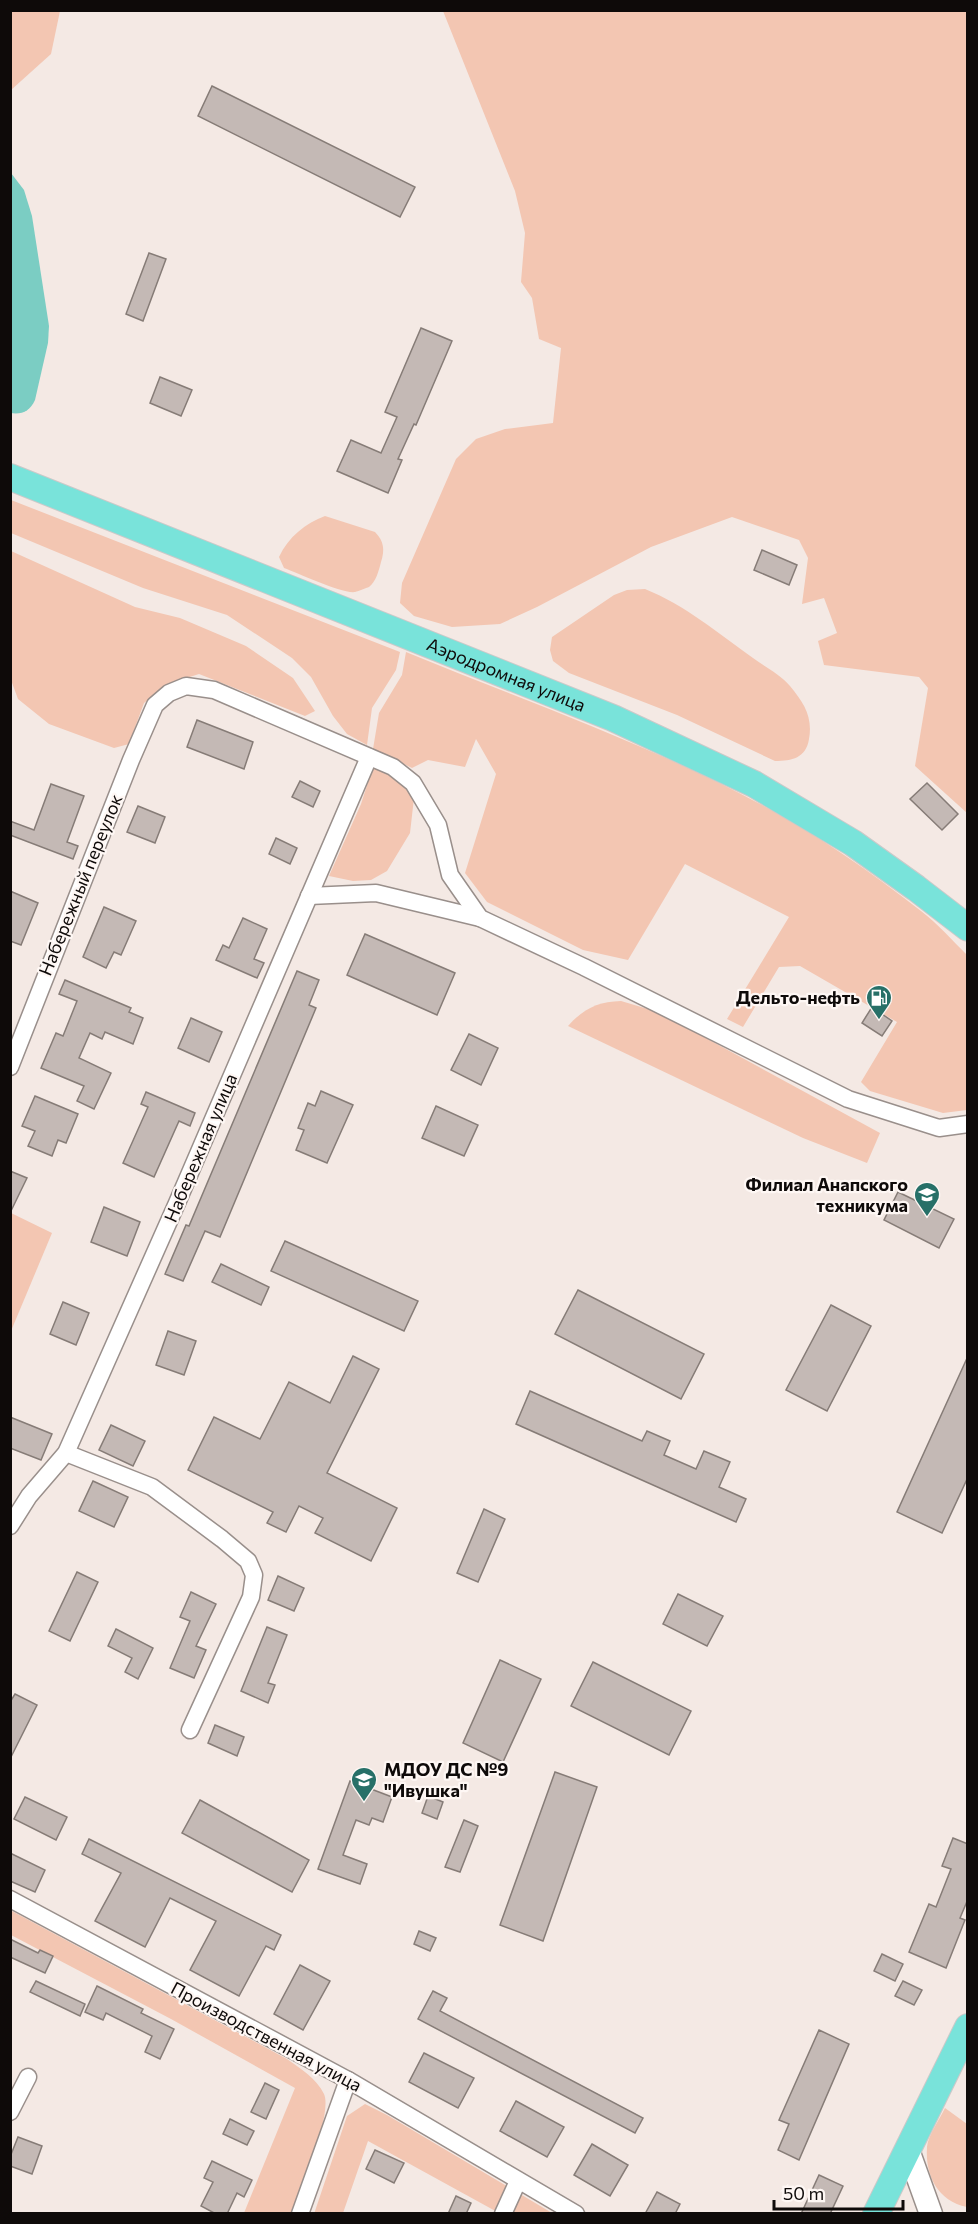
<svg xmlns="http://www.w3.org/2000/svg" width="978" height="2224" font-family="Commissioner,sans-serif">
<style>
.green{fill:#f3c6b2}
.water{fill:#7bcdc3}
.building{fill:#c4b9b5;stroke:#867c77;stroke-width:1.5}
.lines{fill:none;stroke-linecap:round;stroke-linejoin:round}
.street-casing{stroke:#998f8b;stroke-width:19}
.secondary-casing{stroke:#998f8b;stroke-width:25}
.primary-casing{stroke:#cac9c9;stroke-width:28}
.street{stroke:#fff;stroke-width:16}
.secondary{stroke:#fff;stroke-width:22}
.primary{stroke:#79e3da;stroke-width:26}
.labels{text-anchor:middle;stroke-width:4.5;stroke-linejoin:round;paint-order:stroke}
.street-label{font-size:18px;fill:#0e0a09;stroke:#fef7f4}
.poi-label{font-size:18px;font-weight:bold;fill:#0e0a09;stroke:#fef7f4;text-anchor:end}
</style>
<rect width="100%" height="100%" fill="#f4e9e4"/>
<g class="green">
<path d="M11,10L60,11L51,54L11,90Z"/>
<path d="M443,11H967V813L915,766L928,688L919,677L824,665L818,641L837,633L824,598L802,604L808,558L799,540L732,517L651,547L537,607L500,624L452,627L414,616L400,603L402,583L456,459L476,439L505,429L553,423L561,348L539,339L532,298L521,282L525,233L515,191Z"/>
<path d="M11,500L400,652L396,670L372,708L367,745L347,734L333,716L311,677L292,658L227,615L143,588L11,533Z"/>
<path d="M325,516L375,532C384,541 385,550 381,562C379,570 376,582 369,587C366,588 359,591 355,592C342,594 298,573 284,568L279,557C288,537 306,523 325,516Z"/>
<path d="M11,551L135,607L180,618L246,646L293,678L315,711L305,716L199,674L168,684L144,703L129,744L114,748L49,724L18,699L11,680Z"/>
<path d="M645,589C685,605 718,633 753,658C765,667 781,675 790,686C804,703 813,717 809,739C806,758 792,761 775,761L677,715L569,673L553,661L550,650L552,637L614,595L627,590Z"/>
<path d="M406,652C525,701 649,744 762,805C818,835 871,872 921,911C938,924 952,940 967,955V1110L943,1113L870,1091L861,1082L897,1022L800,966L779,967L743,1027L727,1019L789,917L685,864L628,960L583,950L487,902L465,873L496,774L476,739L465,767L428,760L412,768L373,749L379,713L402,675Z"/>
<path d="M377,764L405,785L414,798L410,833L387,871L371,880L353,881L329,876L361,804L371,773Z"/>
<path d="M621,1001L658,1012L880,1133L867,1163L803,1138L568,1026C584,1008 598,1002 621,1001Z"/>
<path d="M11,1213L52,1233L11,1331Z"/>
<path d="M10,1910L287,2059C301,2069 316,2078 324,2094C333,2114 300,2190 292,2213H244L295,2088L171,2019L11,1935Z"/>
<path d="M365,2104L387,2115L552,2213H499L368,2141L343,2213L314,2214L347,2116Z"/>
<path d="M945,2108L967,2124V2207C938,2201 925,2176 927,2147C928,2135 940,2119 945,2108Z"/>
</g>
<path class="water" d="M11,173L24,190L32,216L49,326L48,343L35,400C30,411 22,415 10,413Z"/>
<g class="building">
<path d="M212,86L415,187L400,217L198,116Z"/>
<path d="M149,253L166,259L143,321L126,314Z"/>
<path d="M421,328L452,341L416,425L414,424L398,459L402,460L388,493L337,471L351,440L381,453L397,417L385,412Z"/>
<path d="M160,377L192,390L181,416L150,403Z"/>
<path d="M762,550L797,565L789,585L754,570Z"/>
<path d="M197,720L253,742L244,769L187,747Z"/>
<path d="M300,781L320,791L313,807L292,797Z"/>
<path d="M927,783L958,814L942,830L910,799Z"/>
<path d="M51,784L84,796L67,842L78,846L73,859L10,835V821L34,830Z"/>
<path d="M138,806L165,817L155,843L127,832Z"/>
<path d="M276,838L297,848L290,864L269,854Z"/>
<path d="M10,891L38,903L21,945L10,941Z"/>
<path d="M104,907L136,921L121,955L114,952L106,968L83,957Z"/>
<path d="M243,918L267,929L254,959L264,963L257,978L216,960L223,945L229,948Z"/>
<path d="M365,934L455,973L437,1015L347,975Z"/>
<path d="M297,971L319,980L309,1005L316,1008L220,1237L205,1231L183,1281L165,1274L186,1225L189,1226Z"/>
<path d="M65,980L131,1008L129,1012L143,1018L133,1044L105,1032L102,1039L90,1033L79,1058L111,1073L94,1109L77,1101L84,1086L41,1068L56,1033L63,1036L77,1001L59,994Z"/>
<path d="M872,1007L892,1021L882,1036L862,1023Z"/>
<path d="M191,1018L222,1032L209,1062L178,1048Z"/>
<path d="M469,1034L498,1048L481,1085L451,1070Z"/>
<path d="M321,1091L353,1105L327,1163L296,1150L304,1130L298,1128L308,1103L315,1106Z"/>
<path d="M146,1092L195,1113L190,1126L179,1121L154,1177L123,1163L148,1107L141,1104Z"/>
<path d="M35,1096L78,1114L66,1143L58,1140L52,1156L28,1146L35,1131L22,1126Z"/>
<path d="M436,1106L478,1125L464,1156L422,1138Z"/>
<path d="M10,1171L27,1178L10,1213Z"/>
<path d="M898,1192L954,1219L939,1248L884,1220Z"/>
<path d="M104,1207L140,1222L127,1256L91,1242Z"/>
<path d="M285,1241L418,1301L404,1331L271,1271Z"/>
<path d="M221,1264L269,1287L261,1305L212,1282Z"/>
<path d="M578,1290L704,1354L681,1399L555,1334Z"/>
<path d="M63,1302L89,1313L76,1345L50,1334Z"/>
<path d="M831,1305L871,1326L827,1411L786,1390Z"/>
<path d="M168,1331L196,1341L184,1375L156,1365Z"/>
<path d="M353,1356L379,1369L327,1473L397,1508L371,1561L315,1533L323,1518L299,1506L286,1532L267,1523L273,1512L188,1470L214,1417L260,1439L289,1382L330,1403Z"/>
<path d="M968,1356V1477L942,1533L897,1512Z"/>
<path d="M530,1391L642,1441L647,1431L670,1441L664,1455L696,1469L704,1451L730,1462L719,1487L746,1499L736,1522L516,1424Z"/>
<path d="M10,1417L52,1434L41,1460L10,1448Z"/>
<path d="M111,1425L145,1441L133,1466L99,1450Z"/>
<path d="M93,1481L128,1497L114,1527L79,1511Z"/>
<path d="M484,1509L505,1519L478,1582L457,1573Z"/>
<path d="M77,1572L98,1582L70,1641L49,1631Z"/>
<path d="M278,1576L304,1588L294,1611L268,1600Z"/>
<path d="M191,1592L216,1604L196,1646L206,1650L194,1678L170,1668L190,1621L180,1617Z"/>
<path d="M678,1594L723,1616L707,1646L663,1624Z"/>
<path d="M267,1627L287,1635L268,1683L275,1685L268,1703L241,1691Z"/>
<path d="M116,1629L153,1648L138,1679L125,1672L132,1658L108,1646Z"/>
<path d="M500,1660L541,1679L503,1762L463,1743Z"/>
<path d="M593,1662L691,1711L669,1755L571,1706Z"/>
<path d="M15,1694L37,1705L10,1759V1702Z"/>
<path d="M215,1725L244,1737L237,1756L208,1743Z"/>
<path d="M555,1772L597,1787L543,1941L500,1925Z"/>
<path d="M350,1781L392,1797L383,1822L372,1818L369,1825L356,1820L343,1855L367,1864L360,1884L318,1869Z"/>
<path d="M428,1796L443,1802L437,1819L422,1813Z"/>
<path d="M25,1797L67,1817L56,1840L14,1819Z"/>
<path d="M200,1800L309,1860L292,1892L182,1833Z"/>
<path d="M464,1820L478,1826L460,1872L445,1867Z"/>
<path d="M953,1838L968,1844V1899L960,1918L965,1920L946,1968L909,1952L929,1904L936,1907L951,1869L942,1866Z"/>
<path d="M89,1839L281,1935L274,1950L266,1946L239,1996L190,1970L216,1921L170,1898L145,1947L95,1921L121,1873L82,1854Z"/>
<path d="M10,1853L45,1870L35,1892L10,1881Z"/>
<path d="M419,1931L436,1938L430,1951L414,1944Z"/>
<path d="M10,1939L38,1953L40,1950L53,1956L45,1973L10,1957Z"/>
<path d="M882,1954L903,1964L895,1981L874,1971Z"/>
<path d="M300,1965L330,1981L303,2030L274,2014Z"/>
<path d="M36,1981L85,2004L80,2016L30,1992Z"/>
<path d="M903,1981L922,1990L914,2005L895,1996Z"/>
<path d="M97,1986L143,2009L141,2013L174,2029L160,2059L145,2052L152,2036L106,2013L103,2020L85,2012Z"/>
<path d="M433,1991L447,1998L440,2011L643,2118L635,2133L418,2019Z"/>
<path d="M819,2030L849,2044L799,2160L778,2150L789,2124L779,2120Z"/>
<path d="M424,2053L474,2078L458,2108L409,2082Z"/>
<path d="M265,2083L279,2090L266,2119L251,2112Z"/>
<path d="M516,2101L564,2127L547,2157L500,2131Z"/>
<path d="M230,2119L254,2131L247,2145L223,2134Z"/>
<path d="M18,2137L42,2146L32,2174L10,2166V2157Z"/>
<path d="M592,2144L628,2165L610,2196L574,2175Z"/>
<path d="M375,2150L404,2163L394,2183L366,2169Z"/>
<path d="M212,2161L252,2180L244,2197L237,2193L227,2214H216L201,2206L213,2182L204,2178Z"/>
<path d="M819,2175L843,2186L830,2214H801Z"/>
<path d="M657,2192L680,2204L675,2214H645Z"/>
<path d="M456,2196L471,2203L466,2214H448Z"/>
</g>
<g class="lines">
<defs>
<g id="street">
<path d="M309,896L376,893L480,918"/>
<path d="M10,1067L131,760L155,705L169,693L186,686L214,690L393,767L413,783L438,825L450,875L480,918L584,967L848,1099L939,1128L968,1124"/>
<path d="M66,1453L152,1487L222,1539L248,1561L254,1575L251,1597L190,1730"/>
<path d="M10,1526L29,1496L66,1453L177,1203L369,757"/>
<path d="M10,1899L348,2080L576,2214"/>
<path d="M10,2112L28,2077"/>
<path d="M300,2214L348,2080"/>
<path d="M503,2214L518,2181"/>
</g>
<path id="secondary" d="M908,2150L931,2214"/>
<g id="primary">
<path id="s1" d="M10,477L613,718L754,784L853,843L916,888L968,928"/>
<path d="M876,2214L968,2027"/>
</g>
</defs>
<use href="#street" class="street-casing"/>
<use href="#secondary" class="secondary-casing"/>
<use href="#primary" class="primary-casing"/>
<use href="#street" class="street"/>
<use href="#secondary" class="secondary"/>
<use href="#primary" class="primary"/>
</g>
<defs>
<symbol id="fuel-pin" viewBox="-11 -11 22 30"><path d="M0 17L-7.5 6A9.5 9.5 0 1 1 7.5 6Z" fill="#277068" stroke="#fef7f4"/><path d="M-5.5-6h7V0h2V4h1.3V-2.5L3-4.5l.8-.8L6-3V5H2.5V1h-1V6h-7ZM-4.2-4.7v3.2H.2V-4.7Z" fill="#fff"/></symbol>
<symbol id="university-pin" viewBox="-11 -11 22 30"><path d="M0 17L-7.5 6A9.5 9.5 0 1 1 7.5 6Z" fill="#277068" stroke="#fef7f4"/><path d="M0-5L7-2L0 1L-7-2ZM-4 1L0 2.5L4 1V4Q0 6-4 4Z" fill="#fff"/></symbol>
<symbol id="school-pin" viewBox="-11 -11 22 30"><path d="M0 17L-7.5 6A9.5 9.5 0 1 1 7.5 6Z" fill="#277068" stroke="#fef7f4"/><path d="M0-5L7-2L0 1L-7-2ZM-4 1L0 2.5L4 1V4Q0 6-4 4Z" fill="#fff"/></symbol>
</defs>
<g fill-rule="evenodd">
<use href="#fuel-pin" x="864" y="983" width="30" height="40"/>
<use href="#university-pin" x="912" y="1180" width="30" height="40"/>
<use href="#school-pin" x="349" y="1765" width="30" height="40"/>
</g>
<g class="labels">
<g class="street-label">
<text dy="6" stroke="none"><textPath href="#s1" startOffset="534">Аэродромная улица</textPath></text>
<text transform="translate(81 885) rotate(-68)" y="6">Набережный переулок</text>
<text transform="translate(201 1148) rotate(-67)" y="6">Набережная улица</text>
<text transform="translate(266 2037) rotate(28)" y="6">Производственная улица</text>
</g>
<g class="poi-label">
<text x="860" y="1004">Дельто-нефть</text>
<text x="908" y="1191">Филиал Анапского<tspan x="908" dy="21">техникума</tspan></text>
<text x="384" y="1776" text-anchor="start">МДОУ ДС №9<tspan x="384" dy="21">"Ивушка"</tspan></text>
</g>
</g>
<rect width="978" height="2224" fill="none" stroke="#0e0a09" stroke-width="24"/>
<path d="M774 2200v9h129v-9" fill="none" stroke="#0e0a09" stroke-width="3"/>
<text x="783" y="2200" font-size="18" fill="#0e0a09" stroke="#fef7f4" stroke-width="4.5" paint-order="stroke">50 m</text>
</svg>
